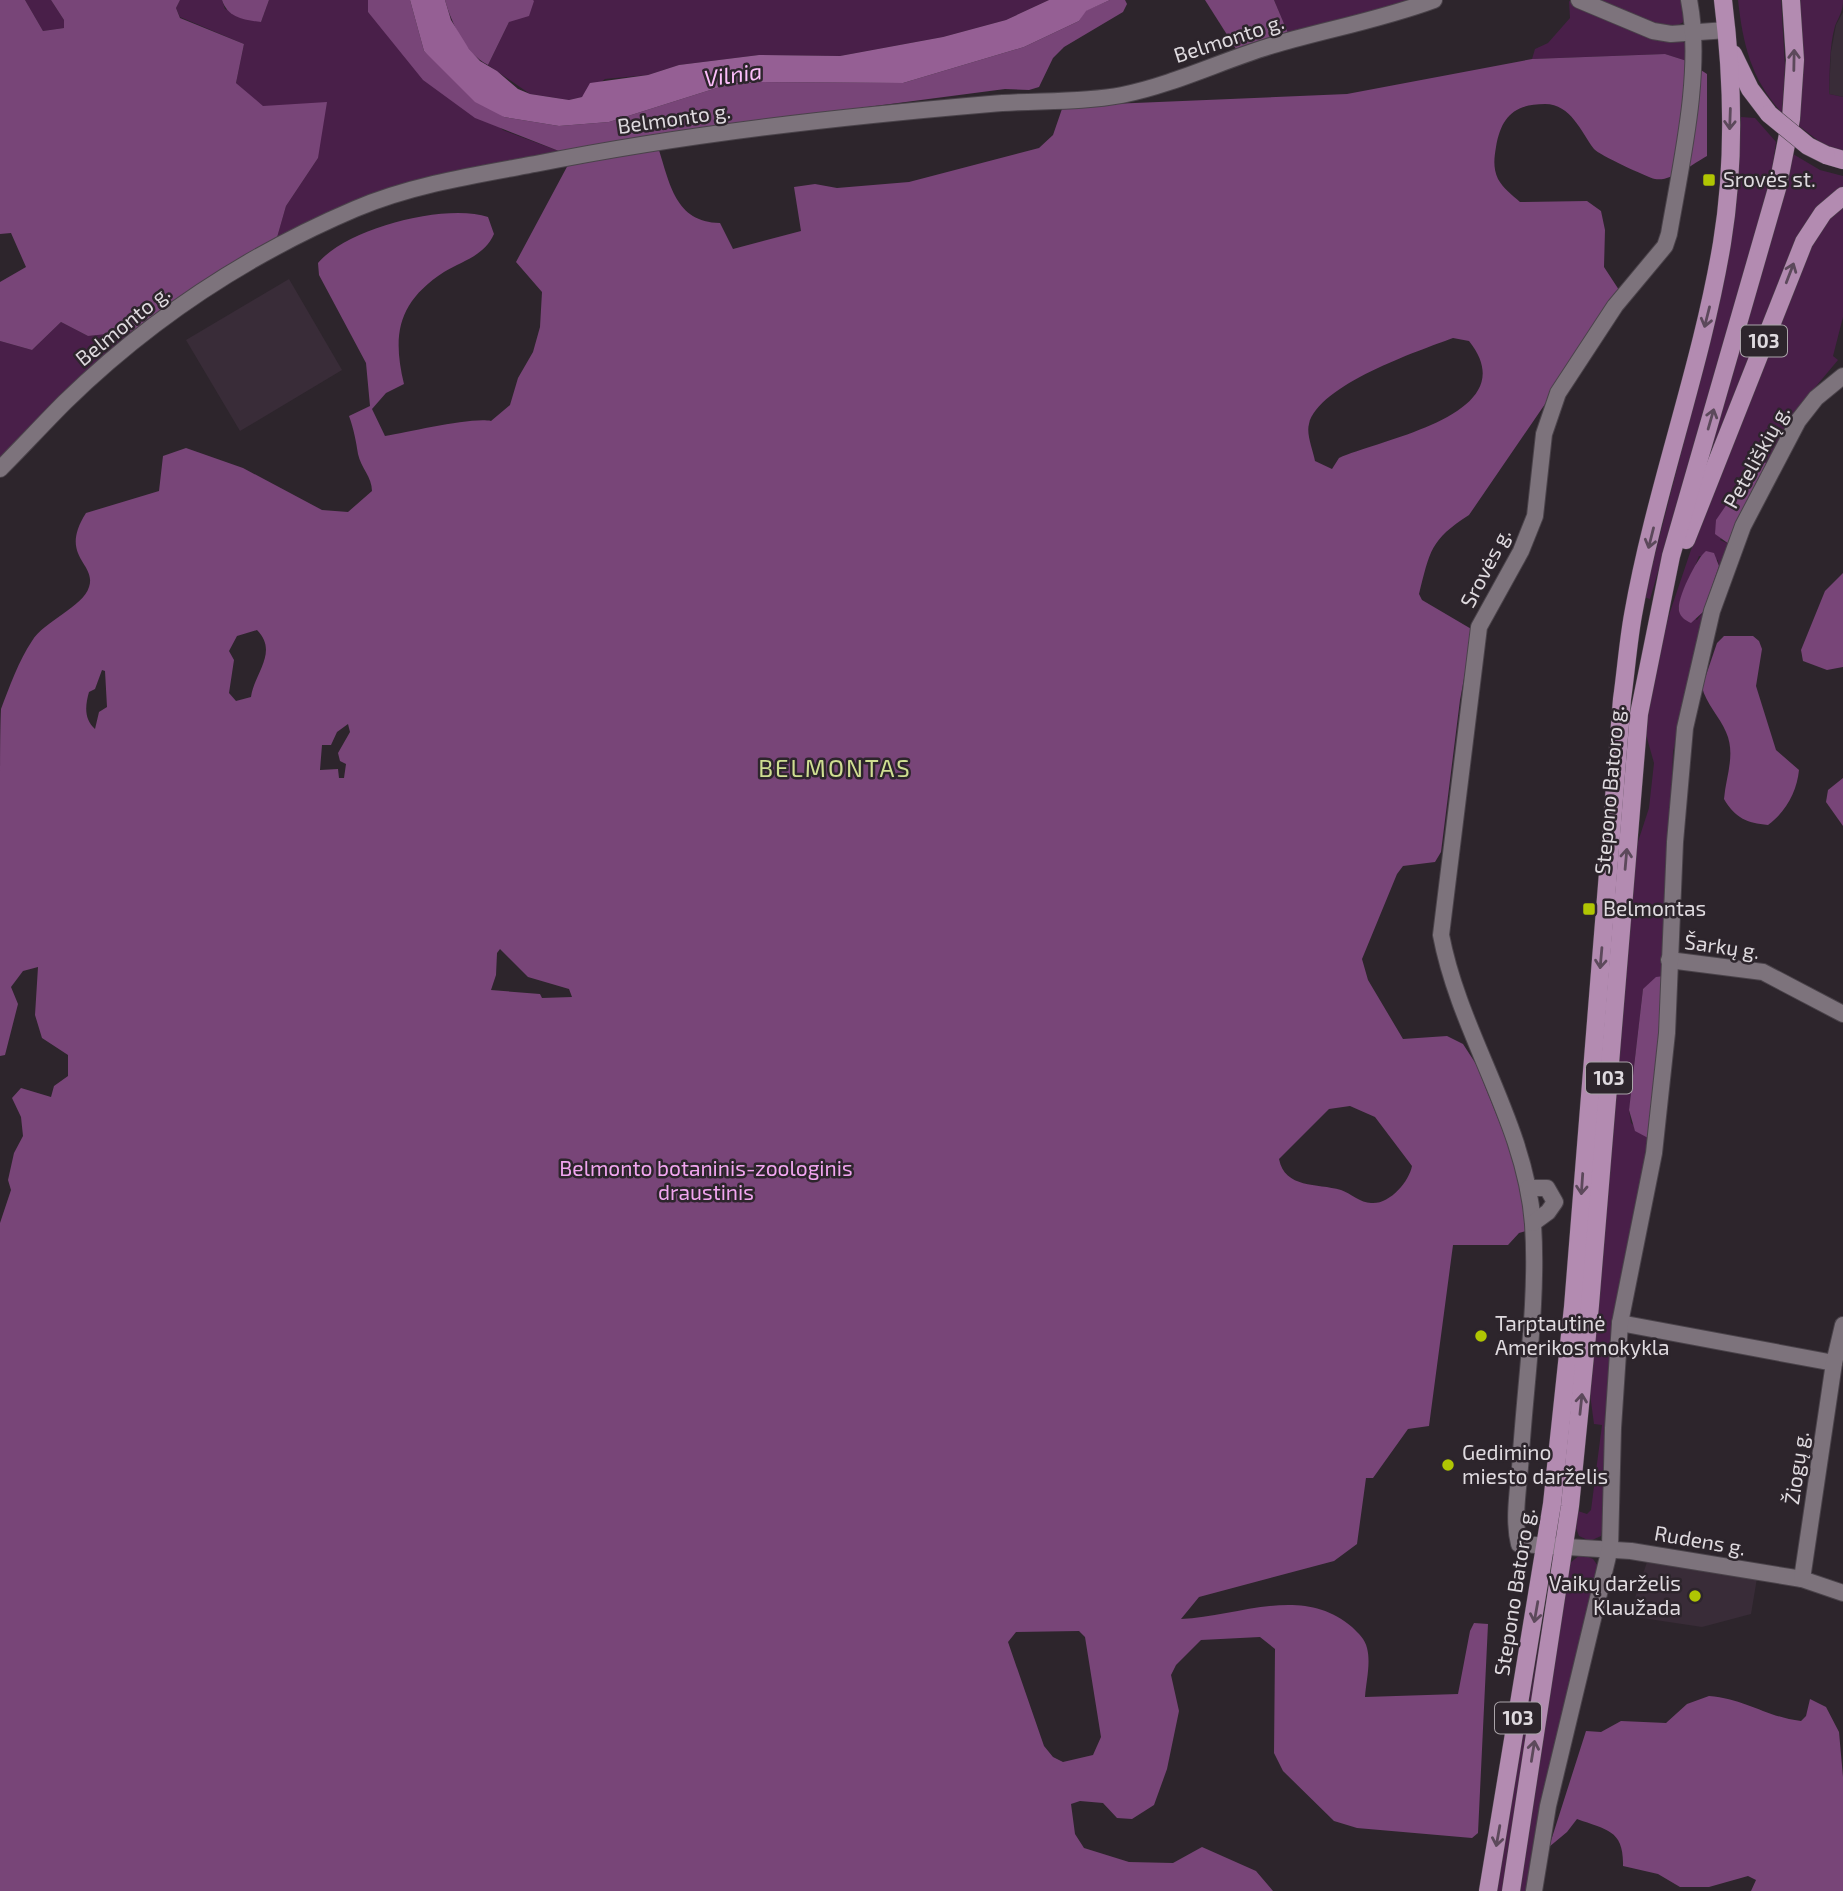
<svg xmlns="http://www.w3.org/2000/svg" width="1843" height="1891" font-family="'Exo 2',sans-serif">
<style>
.built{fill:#392c38}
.green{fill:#491f49}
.forest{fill:#784578;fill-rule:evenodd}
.water{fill:#955f94}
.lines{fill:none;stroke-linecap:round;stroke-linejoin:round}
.street-casing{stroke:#4a434a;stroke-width:18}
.primary-casing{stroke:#4a434a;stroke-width:19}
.street{stroke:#7d737c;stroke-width:16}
.primary{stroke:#b38bb1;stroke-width:18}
.primary-bridge-casing{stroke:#4a434a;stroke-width:19;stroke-linecap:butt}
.primary-bridge{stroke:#b38bb1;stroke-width:18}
.oneway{stroke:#5c495b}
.poi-dot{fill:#b0c503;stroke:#2d252c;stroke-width:2.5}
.labels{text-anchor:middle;stroke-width:5;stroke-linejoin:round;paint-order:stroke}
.shield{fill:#2d252c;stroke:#aaa4a9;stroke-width:2}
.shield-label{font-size:19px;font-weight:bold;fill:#dfdadf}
.street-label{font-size:21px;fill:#dfdadf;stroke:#2d252c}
.poi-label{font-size:21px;fill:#dfdadf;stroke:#2d252c;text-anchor:start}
.park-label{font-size:21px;fill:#f2a6f0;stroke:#2d252c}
.water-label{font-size:23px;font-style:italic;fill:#fdbffb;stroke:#2d252c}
.quarter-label{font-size:24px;letter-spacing:2px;fill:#cfde91;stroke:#2d252c}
</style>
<rect width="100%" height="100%" fill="#2d252c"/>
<g class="built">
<path d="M1843,12V97L1829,94L1831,52L1836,25Z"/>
<path d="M289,279L342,370L240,431L186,340Z"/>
<path d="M1647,1562L1757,1578L1751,1614L1702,1627L1629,1616Z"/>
</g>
<g class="green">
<path d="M25,0H51L64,20V28L43,31Z"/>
<path d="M180,0H222L225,9L261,22L269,0H368V12L503,130L564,153L419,182L276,241L286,206L318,158L236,83L244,44L180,17L176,8Z"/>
<path d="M533,0H1049L1006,20L943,37L840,56L759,55L679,65L648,75L605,79L582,97L569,100L530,94L488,65L509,22Z"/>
<path d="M1274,0H1408L1406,4L1288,33Z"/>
<path d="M1594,0H1684L1687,20L1671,29Z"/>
<path d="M1738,0H1781L1785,66L1782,113C1751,79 1743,45 1738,0Z"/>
<path d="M1800,0H1843C1843,12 1839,16 1835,26C1829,47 1830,72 1829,94L1843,97V152L1824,145L1799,126L1802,71Z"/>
<path d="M1569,1C1607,20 1645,31 1686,43L1687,61L1665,54L1532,59L1535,49L1548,43L1570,18Z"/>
<path d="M1741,117L1755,118L1776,142L1769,192L1650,599L1644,597L1689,422L1736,195Z"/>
<path d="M1793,154L1820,170L1843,176V187L1824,204L1707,465Z"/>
<path d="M1843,205V317L1833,356L1838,360L1802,403L1720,540L1729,544L1719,566L1718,560L1699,556L1678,609L1697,620L1703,612L1673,752L1664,976L1643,989L1629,1110L1631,1123L1650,1139L1604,1521L1601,1536L1590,1541L1579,1536L1576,1528L1578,1511L1587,1514L1591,1510L1602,1425L1594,1424L1590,1394L1634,854L1649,808L1654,763L1645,731L1653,679L1669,615L1695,538L1805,259L1824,223Z"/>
<path d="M61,322L88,336L135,331L0,458V341L32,350Z"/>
<path d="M1581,1554L1593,1559L1598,1566L1540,1805L1526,1891H1518L1570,1563Z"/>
<path d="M1553,1564L1503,1891H1496Z"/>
</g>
<g class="forest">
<path d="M0,0H25L43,31L64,28V20L51,0H180L176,8L180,18L244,44L236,83L263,106L327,102L318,158L286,206L276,241L135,331L88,336L61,322L32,350L0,341V282L26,267L11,233L0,234Z"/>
<path d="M222,0H269L261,22C244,20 228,18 222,0Z"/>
<path d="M368,0H410L424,51L504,117L559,126L609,122L723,86L761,82L903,83L1024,47L1079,21L1085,11L1110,0H1125L1127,4L1123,12L1064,47L1053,58L1039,87L1029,90L1005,89L791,117L564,153L475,118L423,80L368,12Z"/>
<path d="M445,0H533L534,1L529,16L509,22L488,65C465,53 452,24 445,0Z"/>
<path d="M1205,0H1274L1288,33L1238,52Z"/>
<path d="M1665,54L1687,61L1707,74V156C1692,164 1671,182 1655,179C1647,177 1599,155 1594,149C1581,132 1571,104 1545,104C1513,104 1501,118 1496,147C1494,159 1493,168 1498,179C1503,188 1512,195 1520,202L1587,201L1601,211L1605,230L1604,267L1621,293L1469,515C1430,540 1430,551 1419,594L1422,600L1473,630L1460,700L1441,852L1435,862L1403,866L1397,874L1362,959L1368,980L1403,1039L1447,1036L1463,1044L1476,1064L1523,1181L1526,1231L1519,1233L1508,1245H1453L1429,1426L1408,1429L1373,1478H1366L1357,1544L1334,1561L1199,1597L1181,1619C1238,1617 1302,1584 1352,1627C1359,1634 1365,1639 1367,1648C1371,1663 1366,1682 1365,1697L1458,1694L1470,1631L1474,1623L1488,1624L1478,1833L1472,1838L1357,1828L1334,1821L1283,1771L1274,1753L1275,1649L1260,1637L1201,1640L1176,1665L1171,1675L1179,1711L1167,1769L1154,1805L1132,1819L1117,1818L1103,1803L1080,1801L1071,1804L1075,1834L1084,1848L1129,1862L1173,1863L1202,1847L1256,1871L1273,1891H0V1223L11,1190L8,1180L14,1153L23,1136L21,1117L12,1098L21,1088L51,1097L54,1086L68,1076V1055L42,1038L35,1015L38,967L23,971L11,987L18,1004L5,1055L0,1056C0,969 0,882 0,794C0,772 0,729 1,709C9,688 19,660 32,641C44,621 83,607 89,587C97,563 58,557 86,513L159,491L163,456L186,448L243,468L322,510L348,512L372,491C372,477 361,468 358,454C356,441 354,430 349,416L370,406L366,363L319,275L318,263C347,228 446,203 488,217L494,234C484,256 464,260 444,272C398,302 392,334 404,384L386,393L372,409L385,436C410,432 471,417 491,421L510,405L518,378L533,352L540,327L542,292L516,262L569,163L658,147C670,184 675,222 720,223L733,249L801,231L794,187L815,184L837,188L909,182L1039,148L1053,135L1063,106L1347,94L1532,59ZM1453,338L1469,341C1527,414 1385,438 1339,458L1332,469L1315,461C1313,450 1306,434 1309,424C1318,385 1418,351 1453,338ZM257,630C279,652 254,674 251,697L236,701L229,693L234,660L229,651L237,636ZM102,670L105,671L107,707L99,712L95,729C84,719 85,706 89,692L95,689ZM348,724L350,732L338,753L340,761L346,764L344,778H339L338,769L320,770L322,745H331L337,732ZM500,949L528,977L569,989L572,997L542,998L540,994L491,990L496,975L497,953ZM1350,1106L1375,1117L1412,1166C1409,1182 1389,1205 1371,1203C1361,1203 1350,1193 1341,1190C1317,1183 1285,1189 1279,1159L1329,1109ZM1079,1631L1085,1637L1101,1737L1093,1755L1063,1762L1053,1757L1044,1746L1008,1642L1016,1632Z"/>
<path d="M1758,459L1768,464L1729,544L1715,534L1716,520Z"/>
<path d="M1706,551L1714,553L1719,566L1703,612L1691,623C1685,620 1681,618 1679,611C1676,599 1697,558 1706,551Z"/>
<path d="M1843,573V667L1827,670L1803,661L1801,650L1825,591Z"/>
<path d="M1724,636H1753L1759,641L1762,649L1756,686L1776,750L1799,770C1797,791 1786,812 1768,825C1747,823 1735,818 1724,799C1726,776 1736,754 1726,732C1720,717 1706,704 1702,687L1717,643Z"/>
<path d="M1843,778V826L1826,802L1828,790Z"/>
<path d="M1664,976L1650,1139L1635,1131L1629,1110L1643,989L1656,977Z"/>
<path d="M1709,1696C1746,1699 1766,1717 1801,1721L1806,1716L1810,1699L1826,1707L1839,1732L1843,1777V1891H1751L1756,1880L1748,1876L1709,1887H1680L1658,1874L1623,1866C1624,1830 1607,1830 1577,1819L1567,1832L1549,1847L1586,1731L1601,1732L1621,1721L1666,1723L1687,1704Z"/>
</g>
<path class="water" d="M410,0H445L451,20L469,49L480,61L497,71L518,89L530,94L569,100L582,97L590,83L648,75L679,65L759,55L840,56L943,37L1006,20L1049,0H1110L1086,11L1079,21L1024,47L903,83L761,82L723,86L609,122L559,126L504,117L475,102L424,51Z"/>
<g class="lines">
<defs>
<g id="street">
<path d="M1579,0L1653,31L1671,34L1727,30"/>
<path d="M1689,0C1703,70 1681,164 1669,234L1665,246L1615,306L1558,393L1544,434L1535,516L1521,551L1479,627L1441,935C1460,1035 1525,1121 1533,1224C1538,1299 1526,1378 1521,1453C1520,1481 1512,1516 1519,1544L1631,1551L1802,1579L1843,1593"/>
<path d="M0,469C22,447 43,424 65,402C149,320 247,255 355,209C411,185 475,175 535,164C685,134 838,117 990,104C1034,100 1078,103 1122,95C1176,84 1225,59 1277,44C1329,29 1383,19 1434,0"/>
<path d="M1669,960L1763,972L1843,1014"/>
<path d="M1528,1188H1547L1555,1202L1548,1212L1533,1223"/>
<path d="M1620,1323L1834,1363"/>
<path d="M1802,1579L1834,1363L1843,1325"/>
<path d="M1534,1891L1548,1806L1610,1548L1613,1428L1620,1323L1654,1153L1667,1033L1675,842L1685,728L1712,611L1743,526L1798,421L1816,398L1843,376"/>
</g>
<g id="primary">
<path d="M1733,54L1750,89L1769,114"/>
<path d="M1826,155L1843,160"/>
<path d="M1686,540L1804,242L1823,213L1843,196"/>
<path d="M1488,1891L1552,1504L1573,1307L1622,699C1626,671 1628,643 1633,615C1655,490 1701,369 1722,243C1735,164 1733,80 1723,0"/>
<path d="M1511,1891L1570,1506L1590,1305L1639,714L1671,556L1778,185L1791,119L1795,60L1791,0"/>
</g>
</defs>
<use href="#street" class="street-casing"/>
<use href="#primary" class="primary-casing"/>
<use href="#street" class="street"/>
<use href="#primary" class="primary"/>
<defs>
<path id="primary-bridge" d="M1769,114L1808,146L1826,155"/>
</defs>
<use href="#primary-bridge" class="primary-bridge-casing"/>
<use href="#primary-bridge" class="primary-bridge"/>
</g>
<defs><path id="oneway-shaft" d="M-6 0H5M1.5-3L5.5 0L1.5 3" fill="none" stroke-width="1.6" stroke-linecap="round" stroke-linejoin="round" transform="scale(1.75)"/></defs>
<g class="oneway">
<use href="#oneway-shaft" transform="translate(1794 60) rotate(-89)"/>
<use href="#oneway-shaft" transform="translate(1730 119) rotate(92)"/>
<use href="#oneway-shaft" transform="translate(1790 273) rotate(-69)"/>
<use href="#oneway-shaft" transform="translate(1707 317) rotate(104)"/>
<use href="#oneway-shaft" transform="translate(1711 419) rotate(-74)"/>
<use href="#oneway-shaft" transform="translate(1651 538) rotate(104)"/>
<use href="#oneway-shaft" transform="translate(1626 859) rotate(-85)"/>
<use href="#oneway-shaft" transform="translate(1601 958) rotate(95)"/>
<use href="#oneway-shaft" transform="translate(1582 1184) rotate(94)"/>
<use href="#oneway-shaft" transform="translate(1581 1404) rotate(-84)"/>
<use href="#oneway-shaft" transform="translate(1536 1612) rotate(100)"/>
<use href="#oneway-shaft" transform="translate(1533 1751) rotate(-81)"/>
<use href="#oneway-shaft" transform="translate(1498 1836) rotate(100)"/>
</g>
<g class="poi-dot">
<rect x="1702" y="173" width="14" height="14" rx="3.5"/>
<rect x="1582" y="902" width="14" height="14" rx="3.5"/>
<circle cx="1481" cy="1336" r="7"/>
<circle cx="1448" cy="1465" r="7"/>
<circle cx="1695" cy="1596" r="7"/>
</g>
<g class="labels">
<g class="shield">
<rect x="1741" y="325.5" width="46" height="31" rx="5"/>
<rect x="1586" y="1062.5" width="46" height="31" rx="5"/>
<rect x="1495" y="1702.5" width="46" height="31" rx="5"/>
</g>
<g class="shield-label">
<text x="1764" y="348">103</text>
<text x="1609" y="1085">103</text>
<text x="1518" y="1725">103</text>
</g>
<g class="street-label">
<text transform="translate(1229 39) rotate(-18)" y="7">Belmonto g.</text>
<text transform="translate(674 119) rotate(-8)" y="7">Belmonto g.</text>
<text transform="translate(123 326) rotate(-39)" y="7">Belmonto g.</text>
<text transform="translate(1757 457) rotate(-61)" y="7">Peteliškių g.</text>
<text transform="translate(1486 568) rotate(-63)" y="7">Srovės g.</text>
<text transform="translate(1610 790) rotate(-85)" y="7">Stepono Batoro g.</text>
<text transform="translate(1722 947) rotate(8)" y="7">Šarkų g.</text>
<text transform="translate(1797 1468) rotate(-82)" y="7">Žiogų g.</text>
<text transform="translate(1700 1541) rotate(10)" y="7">Rudens g.</text>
<text transform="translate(1515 1592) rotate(-81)" y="7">Stepono Batoro g.</text>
</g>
<g class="poi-label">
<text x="1723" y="187">Srovės st.</text>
<text x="1603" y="916">Belmontas</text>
<text x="1495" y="1331">Tarptautinė<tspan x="1495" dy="24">Amerikos mokykla</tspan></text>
<text x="1462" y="1460">Gedimino<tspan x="1462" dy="24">miesto darželis</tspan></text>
<text x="1681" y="1591" text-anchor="end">Vaikų darželis<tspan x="1681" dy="24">Klaužada</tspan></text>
</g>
<g class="park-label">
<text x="706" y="1176">Belmonto botaninis-zoologinis<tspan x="706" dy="24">draustinis</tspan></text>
</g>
<g class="water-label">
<text transform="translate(733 75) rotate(-8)" y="8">Vilnia</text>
</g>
<g class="quarter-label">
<text x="835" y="777">BELMONTAS</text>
</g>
</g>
</svg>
